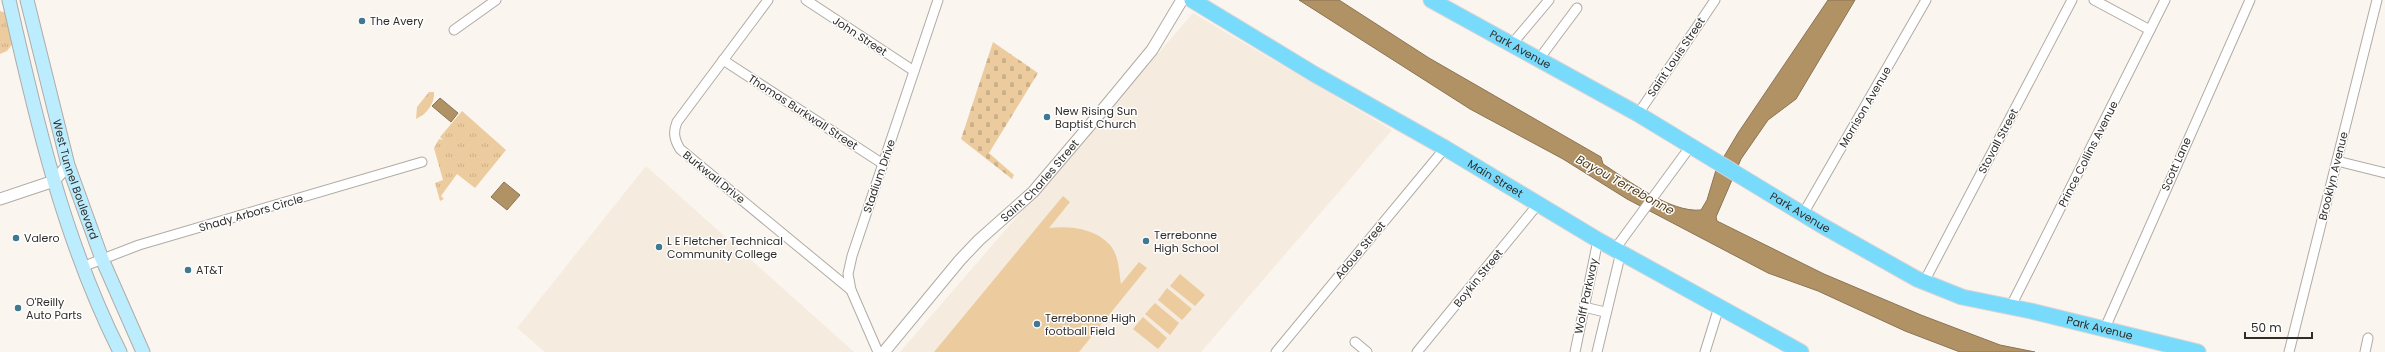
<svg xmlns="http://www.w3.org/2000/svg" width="2385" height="352" font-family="Poppins,sans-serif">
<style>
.built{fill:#f5ebde}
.grass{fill:url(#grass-tufts)}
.cemetery{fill:url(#cemetery-stones)}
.park{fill:#eccc9e}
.water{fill:#b19265;stroke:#8a7454}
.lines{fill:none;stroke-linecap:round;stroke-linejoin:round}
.minor-casing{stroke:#b0aba5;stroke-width:11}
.tertiary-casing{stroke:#b0aba5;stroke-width:13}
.secondary-casing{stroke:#b0aba5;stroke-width:15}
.primary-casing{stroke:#d6d5d5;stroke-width:17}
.minor{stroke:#fff;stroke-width:9}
.tertiary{stroke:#fff;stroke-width:11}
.secondary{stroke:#bcedfe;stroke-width:13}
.primary{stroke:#79dbfc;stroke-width:15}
.poi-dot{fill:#3e7891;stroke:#fff;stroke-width:1.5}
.labels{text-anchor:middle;stroke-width:3;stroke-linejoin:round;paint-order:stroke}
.poi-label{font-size:11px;fill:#302e2b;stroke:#fff;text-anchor:start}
.street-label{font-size:11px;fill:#302e2b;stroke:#fff}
.water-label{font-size:12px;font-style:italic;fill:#523b16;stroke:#fff}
</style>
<defs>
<pattern id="grass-tufts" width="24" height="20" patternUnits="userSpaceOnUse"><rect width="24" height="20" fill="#eccc9e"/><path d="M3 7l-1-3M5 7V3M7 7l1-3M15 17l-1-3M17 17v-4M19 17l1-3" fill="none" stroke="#cbb088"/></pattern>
<pattern id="cemetery-stones" width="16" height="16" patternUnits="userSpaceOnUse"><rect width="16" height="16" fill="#eccc9e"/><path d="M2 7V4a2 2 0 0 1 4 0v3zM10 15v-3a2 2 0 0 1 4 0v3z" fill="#cbb088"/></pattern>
</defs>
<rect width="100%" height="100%" fill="#fbf5ef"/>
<g class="built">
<path d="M1193,13L1392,130L1201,352H900Z"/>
<path d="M646,166L854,352H545L517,328Z"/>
</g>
<g class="grass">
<path d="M0,11L6,13L13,43L7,51L0,54Z"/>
<path d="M429,92H434C435,103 427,114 416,119L417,107Z"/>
<path d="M462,111L506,150L475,188L457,174L441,196L444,199L440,201L435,183L443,180L434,148L439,139L443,140L440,137Z"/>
</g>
<path class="cemetery" d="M993,42L1038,73L989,153L1014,175L1012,179L961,139Z"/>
<g class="park">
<path d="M1063,196L1070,202L1049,228C1070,226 1094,228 1110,245C1119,255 1119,272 1121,284L1139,262L1147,268L1079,352H934Z"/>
<path d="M1180,274L1205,295L1195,306L1170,286Z"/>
<path d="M1167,288L1192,309L1182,320L1158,300Z"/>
<path d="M1155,303L1179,323L1170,335L1145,314Z"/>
<path d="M1143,317L1167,338L1158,349L1133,329Z"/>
</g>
<g class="water">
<path d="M1299,0H1339L1429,58L1601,157L1603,164C1628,180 1670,213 1701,210L1707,200L1716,170L1738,133L1828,0H1855L1796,99L1768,120L1741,159L1716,217L1717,221L1824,274L1921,315L2000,345L2035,352H1960L1905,331L1818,291L1768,273L1627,199L1563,159L1470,109Z"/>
<path d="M440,98L458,113L451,122L432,106Z"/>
<path d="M504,182L520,195L507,210L491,197Z"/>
</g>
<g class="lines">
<defs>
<g id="minor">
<path d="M768,0L677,122C673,132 674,139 680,149L851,290"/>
<path d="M806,0L914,71"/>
<path d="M2094,0L2150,30"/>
<path d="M454,30L496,0"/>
<path d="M1512,44L1549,0"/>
<path d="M1539,59L1577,8"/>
<path d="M723,60L883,164"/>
<path d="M1638,114L1715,0"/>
<path d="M2337,161L2385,173"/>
<path d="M1803,214L1926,0"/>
<path d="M1615,249L1690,147"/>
<path d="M82,267L139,245L422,162"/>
<path d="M1924,282L2072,0"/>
<path d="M1584,307L1605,312"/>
<path d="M2010,308L2165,0"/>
<path d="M2105,328L2250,0"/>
<path d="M1355,342L1367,352"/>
<path d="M878,352L851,290L848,274L852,256L938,0"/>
<path d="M1276,352L1445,148"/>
<path d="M1417,352L1539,203"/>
<path d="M1575,352L1598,240"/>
<path d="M1597,352L1621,252"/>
<path d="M1705,352L1719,307"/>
<path d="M2289,352L2377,0"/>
<path d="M2365,352L2368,338"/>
</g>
<g id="tertiary">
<path d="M0,199L54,181L68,165"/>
<path id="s1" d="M884,352L960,260L979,240L1033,192L1090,125L1152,50L1182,0"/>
</g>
<g id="secondary">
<path d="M9,0C36,120 64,241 120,352"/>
<path id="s2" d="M27,0L68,165L102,259L143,352"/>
</g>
<g id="primary">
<path id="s3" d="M1192,0L1314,74L1445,148L1598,240L1801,352"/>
<path id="s4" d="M1431,0L1638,114L1821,225L1917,279L1962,297L2031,311L2198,352"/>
</g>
</defs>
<use href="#minor" class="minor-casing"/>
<use href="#tertiary" class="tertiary-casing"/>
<use href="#secondary" class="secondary-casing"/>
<use href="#primary" class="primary-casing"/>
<use href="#minor" class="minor"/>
<use href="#tertiary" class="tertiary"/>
<use href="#secondary" class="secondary"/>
<use href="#primary" class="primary"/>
</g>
<g class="poi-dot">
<circle cx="362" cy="21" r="4"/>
<circle cx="1047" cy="117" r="4"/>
<circle cx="16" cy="238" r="4"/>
<circle cx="1146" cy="241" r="4"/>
<circle cx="659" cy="247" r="4"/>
<circle cx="188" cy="270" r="4"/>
<circle cx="18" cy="308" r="4"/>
<circle cx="1037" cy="324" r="4"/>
</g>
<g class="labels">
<g class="poi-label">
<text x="370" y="25">The Avery</text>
<text x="1055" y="115">New Rising Sun<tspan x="1055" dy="13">Baptist Church</tspan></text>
<text x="1154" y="239">Terrebonne<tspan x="1154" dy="13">High School</tspan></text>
<text x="24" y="242">Valero</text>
<text x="667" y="245">L E Fletcher Technical<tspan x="667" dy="13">Community College</tspan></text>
<text x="196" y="274">AT&amp;T</text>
<text x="26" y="306">O'Reilly<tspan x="26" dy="13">Auto Parts</tspan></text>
<text x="1045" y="322">Terrebonne High<tspan x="1045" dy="13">football Field</tspan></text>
</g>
<g class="street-label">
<text transform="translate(860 36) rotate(33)" y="4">John Street</text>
<text dy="4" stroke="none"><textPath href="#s4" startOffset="102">Park Avenue</textPath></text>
<text transform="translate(1676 57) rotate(-56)" y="4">Saint Louis Street</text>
<text transform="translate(1865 107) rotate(-60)" y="4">Morrison Avenue</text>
<text transform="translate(803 112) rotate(33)" y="4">Thomas Burkwall Street</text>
<text transform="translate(1998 141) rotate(-62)" y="4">Stovall Street</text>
<text transform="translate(2088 154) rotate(-63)" y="4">Prince Collins Avenue</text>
<text transform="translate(2176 164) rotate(-66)" y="4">Scott Lane</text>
<text transform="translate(879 176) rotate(-71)" y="4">Stadium Drive</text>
<text transform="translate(2333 176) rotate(-76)" y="4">Brooklyn Avenue</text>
<text transform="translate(714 177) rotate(39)" y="4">Burkwall Drive</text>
<text dy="4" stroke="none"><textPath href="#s3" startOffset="352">Main Street</textPath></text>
<text dy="4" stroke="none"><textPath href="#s2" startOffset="186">West Tunnel Boulevard</textPath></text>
<text dy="4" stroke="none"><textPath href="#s1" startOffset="232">Saint Charles Street</textPath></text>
<text dy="4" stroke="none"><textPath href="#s4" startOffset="426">Park Avenue</textPath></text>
<text transform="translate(251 213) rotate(-16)" y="4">Shady Arbors Circle</text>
<text transform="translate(1360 250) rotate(-50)" y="4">Adoue Street</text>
<text transform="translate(1478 278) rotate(-51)" y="4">Boykin Street</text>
<text transform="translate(1586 296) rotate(-78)" y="4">Wolff Parkway</text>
<text dy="4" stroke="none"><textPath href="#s4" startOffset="750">Park Avenue</textPath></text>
</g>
<g class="water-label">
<text transform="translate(1625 185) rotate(29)" y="4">Bayou Terrebonne</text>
</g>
</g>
<path d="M2245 332v6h67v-6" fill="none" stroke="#302e2b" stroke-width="2"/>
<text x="2251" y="332" font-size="12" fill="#302e2b" stroke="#ffffff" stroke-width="3" paint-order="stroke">50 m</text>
</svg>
